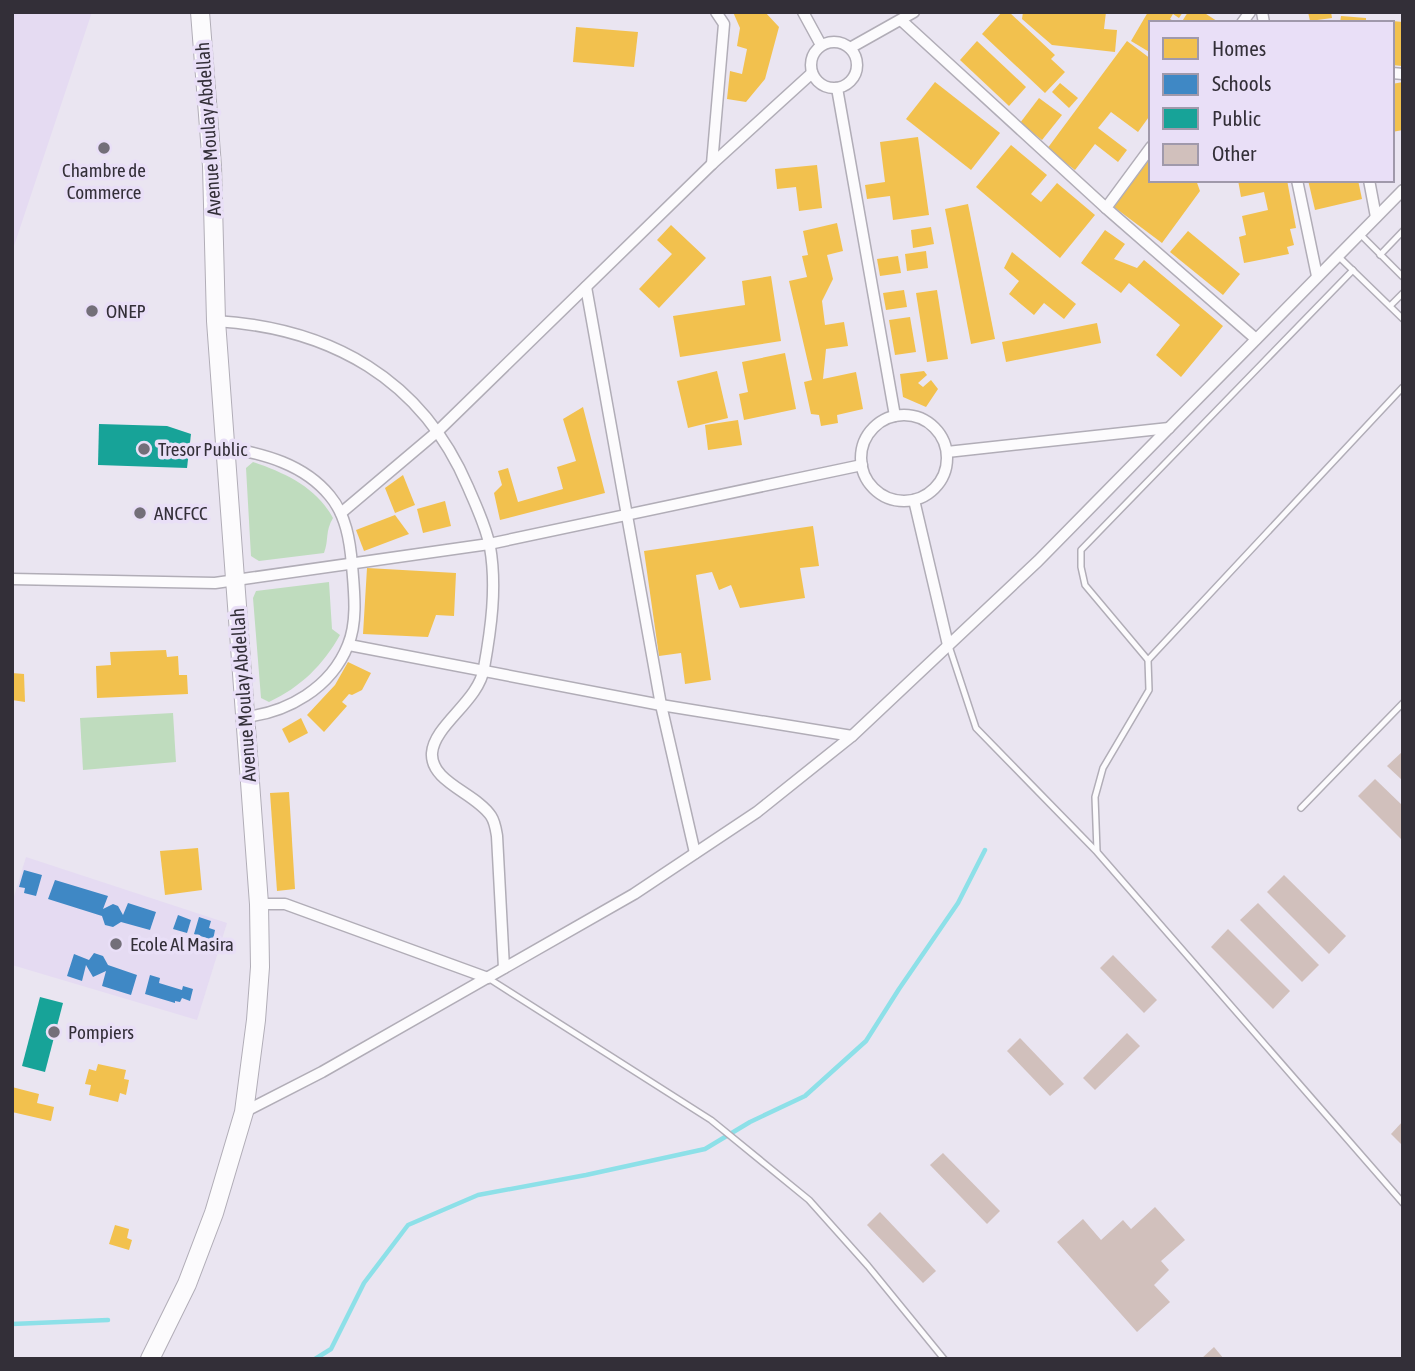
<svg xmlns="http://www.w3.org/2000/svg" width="1415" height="1371" font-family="'Asap Condensed',sans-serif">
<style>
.built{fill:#e5dbf2}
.green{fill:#bfdcbe}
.homes{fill:#f2c14e}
.schools{fill:#3f88c5}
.public{fill:#17a398}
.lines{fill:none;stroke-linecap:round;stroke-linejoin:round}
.stream{stroke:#8de0e8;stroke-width:4.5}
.building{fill:#d1c0bc}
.lane-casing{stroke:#b1adb7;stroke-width:8}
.street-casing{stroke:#b1adb7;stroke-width:13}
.primary-casing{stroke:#b1adb7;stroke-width:20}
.lane{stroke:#fcfbfd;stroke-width:5}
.street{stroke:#fcfbfd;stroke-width:10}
.primary{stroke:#fcfbfd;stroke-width:18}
.poi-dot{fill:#736f79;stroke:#e9dff7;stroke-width:2.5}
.labels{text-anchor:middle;stroke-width:7;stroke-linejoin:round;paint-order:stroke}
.street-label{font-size:19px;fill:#332f38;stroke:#e9dff7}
.poi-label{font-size:19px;fill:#332f38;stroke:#e9dff7;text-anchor:start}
</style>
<rect width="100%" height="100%" fill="#eae5f1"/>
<g class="built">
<path d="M12,12H92L12,252Z"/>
<path d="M26,857L227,923L197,1020L12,965V903Z"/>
</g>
<g class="green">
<path d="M253,462C285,473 316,487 333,518C325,531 329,540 324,553L259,561L251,556L246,468Z"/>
<path d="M329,582L332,629L340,635C323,665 301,687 269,702L261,698L253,598L256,591Z"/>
<path d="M173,713L176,762L83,770L80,718Z"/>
</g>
<g class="homes">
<path d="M733,12H765L779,27L765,79L746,102L727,99L730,71L742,74L747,49L737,46L740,28Z"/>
<path d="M1002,12H1009L1055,55L1051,59L1065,72L1045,93L982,34Z"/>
<path d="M1023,12H1106L1104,29L1117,30L1115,52L1052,45L1022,19Z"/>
<path d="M1148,12H1183L1179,18L1173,14L1170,19L1177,23H1151V53L1131,41Z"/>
<path d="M1188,12H1203L1220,23H1181Z"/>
<path d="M1308,12H1331L1332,18L1310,21Z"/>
<path d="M1341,16L1366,18V23H1340Z"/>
<path d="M1392,21L1403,22L1402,66L1392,65Z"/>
<path d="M576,27L638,32L634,67L573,62Z"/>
<path d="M977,41L1026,87L1009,106L960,60Z"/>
<path d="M1127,41L1151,59V114L1138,132L1111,112L1098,128L1127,150L1118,162L1095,144L1075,170L1047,149Z"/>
<path d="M935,82L1000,133L971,170L906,119Z"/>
<path d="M1403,82V130L1392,132V84Z"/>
<path d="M1060,83L1078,98L1069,108L1052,92Z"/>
<path d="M1039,98L1062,115L1042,140L1020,123Z"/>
<path d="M918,137L929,215L893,220L890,196L867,199L865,185L885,182L880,142Z"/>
<path d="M1011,145L1047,175L1031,194L1041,202L1057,183L1095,215L1060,258L976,187Z"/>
<path d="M1151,157V180H1196L1200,191L1162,243L1114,207Z"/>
<path d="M817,165L822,208L799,211L796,187L777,189L775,169Z"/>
<path d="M1238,180H1287L1296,228L1290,229L1294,245L1287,247L1289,254L1244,263L1239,237L1246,235L1242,216L1268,210L1264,192L1241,197Z"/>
<path d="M1308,180H1358L1362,199L1315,210Z"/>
<path d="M968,204L995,339L971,344L945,209Z"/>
<path d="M837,223L843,251L827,255L833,279L822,301L825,325L844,322L848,346L826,349L823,379L856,372L863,409L837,415L838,423L821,426L819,415L811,414L804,382L812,380L789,281L807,277L802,256L808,255L803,231Z"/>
<path d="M671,225L706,258L659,308L639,289L672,254L657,240Z"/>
<path d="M931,227L934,244L913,248L911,230Z"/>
<path d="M1105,230L1125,244L1114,259L1137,268L1144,260L1223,326L1181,377L1156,355L1180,325L1129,283L1121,293L1081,263Z"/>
<path d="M1188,231L1240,274L1223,295L1170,252Z"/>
<path d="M926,251L928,268L907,271L905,254Z"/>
<path d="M1012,252L1076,304L1064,319L1044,303L1034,315L1009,294L1019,281L1004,268Z"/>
<path d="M898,256L901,273L880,276L877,259Z"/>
<path d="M771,276L781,341L680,357L673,316L745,305L742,281Z"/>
<path d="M904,290L907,307L886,310L883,293Z"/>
<path d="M937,290L948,359L927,362L916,293Z"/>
<path d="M910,317L916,352L895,355L889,320Z"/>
<path d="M1097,323L1101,343L1006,362L1002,342Z"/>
<path d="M785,353L796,409L744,420L739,394L748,392L742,362Z"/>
<path d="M717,371L728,418L688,428L677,381Z"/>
<path d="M924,371L927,375L918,383L923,387L931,380L938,389L926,407L903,397L900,374Z"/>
<path d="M583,407L605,493L500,520L494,493L502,485L498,471L508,468L518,502L563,489L557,467L576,461L563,419Z"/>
<path d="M738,420L742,445L708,450L705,425Z"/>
<path d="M403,475L415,505L395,513L385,488Z"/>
<path d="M445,501L451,526L423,533L417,509Z"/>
<path d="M395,515L409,534L364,551L356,530Z"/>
<path d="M813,526L819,566L800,568L805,598L740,608L731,585L719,590L712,572L696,575L711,680L685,684L681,653L659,656L644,551Z"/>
<path d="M367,568L456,573L454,616L436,615L428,637L363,634Z"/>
<path d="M166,650L167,657L178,656L179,675H187L188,694L97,698L96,666L111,665L110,652Z"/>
<path d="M348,662L371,673L362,690L352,695L349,694L342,702L347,706L324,732L307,715L335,685Z"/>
<path d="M12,673L24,674L25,702L12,700Z"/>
<path d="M301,718L308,733L289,743L282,729Z"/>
<path d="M289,792L295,889L277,891L270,793Z"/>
<path d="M198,848L202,890L165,895L160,851Z"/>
<path d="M98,1064L126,1070L124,1079L129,1080L126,1095L120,1093L118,1102L89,1095L91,1085L85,1084L89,1069L96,1071Z"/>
<path d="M12,1087L39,1094L37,1103L54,1107L51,1121L12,1112Z"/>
<path d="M115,1225L129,1229L127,1238L132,1240L129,1250L109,1244Z"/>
</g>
<g class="schools">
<path d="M24,870L42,875L36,896L24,893L25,888L19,887Z"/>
<path d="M55,880L108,896L103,909L113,904L118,906L123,915L128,903L156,912L150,930L121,922L113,927L105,925L102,916L48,899Z"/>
<path d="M178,915L191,920L187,933L173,929Z"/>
<path d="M199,917L211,921L209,928L215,930L213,940L194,934Z"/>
<path d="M94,953L103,956L108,965L137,975L131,995L102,986L106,971L93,977L86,965L82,981L67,976L74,954L89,960Z"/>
<path d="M150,975L160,978L159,983L182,990L183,986L193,989L190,1001L182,998L180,1002L175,1001V1003L145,994Z"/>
</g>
<g class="public">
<path d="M99,424L167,426L191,434L187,468L98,465Z"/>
<path d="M40,997L63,1003L45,1072L22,1066Z"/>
</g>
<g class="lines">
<g class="stream">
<path d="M12,1324L108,1320"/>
<path d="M315,1359L331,1349L364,1283L408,1225L478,1195L586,1175L705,1149L750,1122L805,1096L866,1041L899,989L958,903L985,850"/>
</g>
</g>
<g class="building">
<path d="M1403,751V781L1387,766Z"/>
<path d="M1375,779L1403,806V841L1358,796Z"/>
<path d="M1284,875L1346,936L1329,954L1267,892Z"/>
<path d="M1258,903L1319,965L1302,982L1240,920Z"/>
<path d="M1228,929L1290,991L1273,1009L1211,947Z"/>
<path d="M1113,955L1157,1000L1144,1013L1100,968Z"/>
<path d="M1127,1033L1140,1046L1095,1090L1083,1078Z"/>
<path d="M1020,1038L1064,1084L1050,1096L1007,1051Z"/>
<path d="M1403,1121V1146L1391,1134Z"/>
<path d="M943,1153L1000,1211L987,1224L930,1165Z"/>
<path d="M1155,1207L1185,1240L1161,1261L1169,1270L1154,1285L1170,1302L1137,1332L1057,1242L1083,1219L1101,1240L1123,1220L1131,1229Z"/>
<path d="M880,1212L936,1271L923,1283L867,1225Z"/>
<path d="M1214,1347L1224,1359H1201Z"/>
</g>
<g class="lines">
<defs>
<g id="lane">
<path d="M1359,233L1403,277"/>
<path d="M1337,255L1403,319"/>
<path d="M1380,255L1403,231"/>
<path d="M1390,306L1403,293"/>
<path d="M949,646L976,728L1097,852L1403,1203"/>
<path d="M1148,660L1085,585L1081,567V550L1353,270"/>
<path d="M1301,808L1403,703"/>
<path d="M1097,851L1095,797L1103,768L1149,690L1148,660L1403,387"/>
<path d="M488,978L711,1120L809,1200L868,1266L944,1359"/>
</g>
<g id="street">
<path d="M803,12L821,45"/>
<path d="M1262,12L1264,23"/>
<path d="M902,21L1106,208"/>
<path d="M1242,23L1250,12"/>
<circle cx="834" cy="65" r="23"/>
<path d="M850,48L914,12"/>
<path d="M1392,73L1403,74"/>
<path d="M837,88L895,416"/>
<path d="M1151,147L1106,208L1256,339"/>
<path d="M712,164L724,24L716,12"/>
<path d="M1297,180L1317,276"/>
<path d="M1369,180L1376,217"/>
<path d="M586,287L661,705L695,853"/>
<path d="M216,321C331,328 422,379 468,487C476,506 486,526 490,547C497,587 491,629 484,668C479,701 434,725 432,753C430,782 476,793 491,816C495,822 496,830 497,836L504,968"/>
<circle cx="904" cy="458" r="43"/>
<path d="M225,447C264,454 304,464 330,496C346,515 350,541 352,565C354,590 358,621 348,645C331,688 287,713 244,717"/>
<path d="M947,452L1169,428"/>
<path d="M914,500L948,645"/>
<path d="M341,513L438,431L712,164L812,73"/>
<path d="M12,579L215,583L236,580L489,544L862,465"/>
<path d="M349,645L661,705L852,736"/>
<path d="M259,904H285L488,978"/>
<path d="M244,1112L322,1072L634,894L757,812L852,736L1038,561L1403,190"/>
</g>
<path id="primary" d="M150,1359L187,1284L214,1213L244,1112L256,1020L260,967L259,904L216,321L212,166L200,12"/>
</defs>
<use href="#lane" class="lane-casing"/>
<use href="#street" class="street-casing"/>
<use href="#primary" class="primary-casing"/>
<use href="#lane" class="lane"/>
<use href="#street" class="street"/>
<use href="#primary" class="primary"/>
</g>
<g class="poi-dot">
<circle cx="104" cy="148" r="7"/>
<circle cx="92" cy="311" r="7"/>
<circle cx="144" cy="449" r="7"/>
<circle cx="140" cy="513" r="7"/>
<circle cx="116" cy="944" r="7"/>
<circle cx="54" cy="1032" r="7"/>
</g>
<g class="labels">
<g class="street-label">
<text transform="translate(208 129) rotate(-94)" y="7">Avenue Moulay Abdellah</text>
<text transform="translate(243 695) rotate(-94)" y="7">Avenue Moulay Abdellah</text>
</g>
<g class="poi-label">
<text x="104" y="177" text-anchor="middle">Chambre de<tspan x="104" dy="22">Commerce</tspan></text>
<text x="106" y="318">ONEP</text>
<text x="158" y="456">Tresor Public</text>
<text x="154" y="520">ANCFCC</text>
<text x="130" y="951">Ecole Al Masira</text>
<text x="68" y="1039">Pompiers</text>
</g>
</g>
<rect width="1415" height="1371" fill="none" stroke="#332f38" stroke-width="28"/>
<rect x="1149" y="21" width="245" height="161" fill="#e9dff7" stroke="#a099ab" stroke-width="2"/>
<rect x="1163" y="38" width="35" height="21" fill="#f2c14e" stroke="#a099ab" stroke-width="2"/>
<text x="1212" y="56" font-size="21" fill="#332f38">Homes</text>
<rect x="1163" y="74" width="35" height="21" fill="#3f88c5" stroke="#a099ab" stroke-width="2"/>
<text x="1212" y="91" font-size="21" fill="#332f38">Schools</text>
<rect x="1163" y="108" width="35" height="21" fill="#17a398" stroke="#a099ab" stroke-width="2"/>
<text x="1212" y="126" font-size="21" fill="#332f38">Public</text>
<rect x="1163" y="144" width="35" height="21" fill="#d1c0bc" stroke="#a099ab" stroke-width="2"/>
<text x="1212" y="161" font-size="21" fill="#332f38">Other</text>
</svg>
